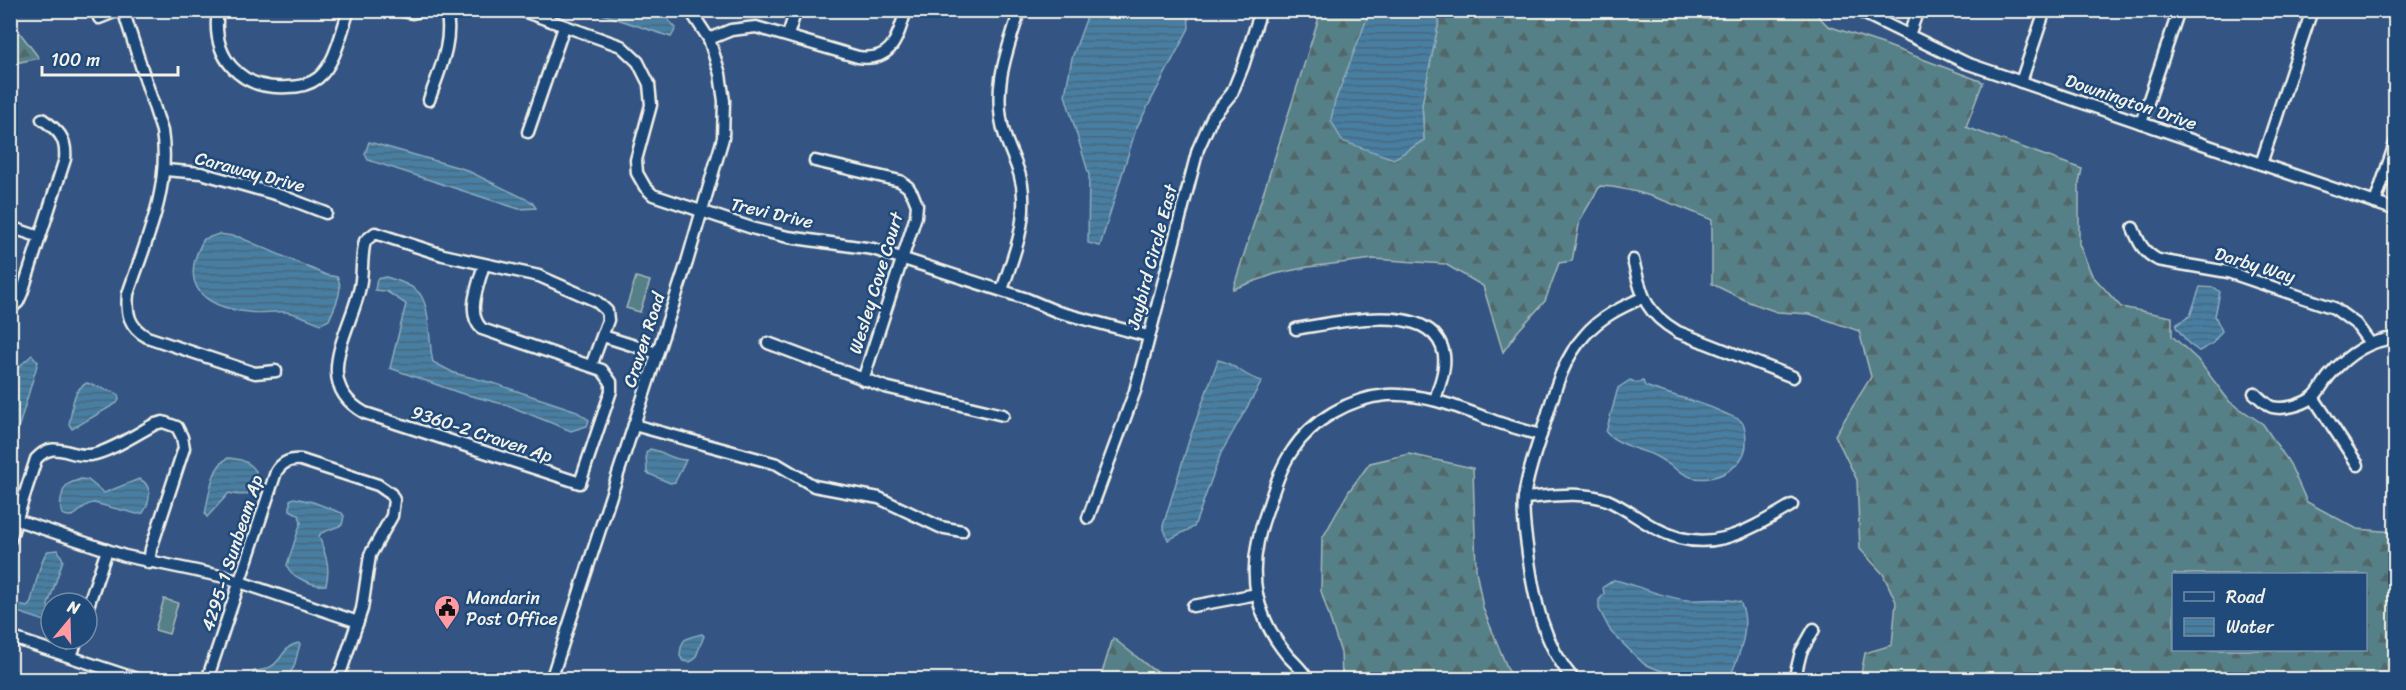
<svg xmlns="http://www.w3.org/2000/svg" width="2406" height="690" font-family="Sriracha,sans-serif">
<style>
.forest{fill:url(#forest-firs);stroke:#a6b8b8;stroke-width:1.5;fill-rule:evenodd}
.pitch{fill:#578087;stroke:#a6b8b8;stroke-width:1.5}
.water{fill:url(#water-rules);stroke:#8cacbe;stroke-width:1.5}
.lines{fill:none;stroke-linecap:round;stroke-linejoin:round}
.minor-casing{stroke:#f4f1e8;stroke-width:15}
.minor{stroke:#1f4a7a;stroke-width:10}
.labels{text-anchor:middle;stroke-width:5;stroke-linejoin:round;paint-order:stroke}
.street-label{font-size:18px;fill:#f4f1e8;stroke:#1f4a7a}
.poi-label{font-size:18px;fill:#f4f1e8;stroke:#1f4a7a;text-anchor:start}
</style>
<defs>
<pattern id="forest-firs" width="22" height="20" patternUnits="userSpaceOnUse" patternTransform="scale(1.5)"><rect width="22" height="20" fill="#578087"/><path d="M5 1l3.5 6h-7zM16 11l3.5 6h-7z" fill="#51676a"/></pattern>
<pattern id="water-rules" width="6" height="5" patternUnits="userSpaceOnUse" patternTransform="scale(1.5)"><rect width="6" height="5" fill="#477ea2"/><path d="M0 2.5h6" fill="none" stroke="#486679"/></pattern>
</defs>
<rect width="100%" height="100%" fill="#345584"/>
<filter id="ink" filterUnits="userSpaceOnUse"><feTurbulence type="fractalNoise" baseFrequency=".0167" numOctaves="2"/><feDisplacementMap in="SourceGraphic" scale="12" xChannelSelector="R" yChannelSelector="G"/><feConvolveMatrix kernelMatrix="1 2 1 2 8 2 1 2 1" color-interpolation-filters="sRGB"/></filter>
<g filter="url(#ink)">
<g class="forest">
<path d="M1674,10L1708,20L1712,11H1813L1828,26L1883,44L1983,82L1966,127L2082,169L2079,183V244L2092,275L2121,307L2172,317V336L2198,360L2230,402L2263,424L2290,464L2307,502L2357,529L2395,532V679H1860L1865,653L1892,645L1896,602L1883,574L1860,549L1857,480L1835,435L1871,377L1859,331L1810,314L1777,312L1749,302L1712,284V220C1676,205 1639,188 1600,186L1580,220L1572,261L1559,263L1545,301L1518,331L1503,352L1483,286L1445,264L1373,259L1308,267L1275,274L1233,289L1321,11H1370L1361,36L1424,140L1422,104L1441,11ZM2174,574H2366V650H2174Z"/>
<path d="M10,21H11L39,58L11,64Z"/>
<path d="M1409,454L1473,468L1476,570L1483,608L1508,670L1516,679H1342L1341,653L1321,591L1322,539L1349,491L1370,463Z"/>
<path d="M1113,638L1152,669L1179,679H1100Z"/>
</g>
<g class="pitch">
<path d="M636,277L650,281L640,312L626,308Z"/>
<path d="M164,599L178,603L169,634L155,630Z"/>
</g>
<g class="water">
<path d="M1141,10L1188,12L1189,28L1136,129L1100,246L1088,243L1089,175L1065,95L1072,58L1089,11Z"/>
<path d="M593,11H660L676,28L671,37Z"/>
<path d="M1370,11H1441L1422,104L1424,140L1394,159L1342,141L1331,120L1335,101Z"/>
<path d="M369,142L464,169L532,202L536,208L519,209L368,160L365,154Z"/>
<path d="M219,234L239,237L326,275L337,277C345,289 334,308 329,320L321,324C309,319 298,314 286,312C273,311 261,314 248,312C202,307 178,284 204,239Z"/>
<path d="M386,277C396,280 407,283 416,290C432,301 428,345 433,362L454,373L496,384L574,410L589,420L587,426L571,431L507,405L460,393L390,368L406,304L386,291L375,290L377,279Z"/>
<path d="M2200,287L2215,288L2220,292L2215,316L2222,331L2212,344L2199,351L2189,344L2176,327L2177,324L2190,316Z"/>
<path d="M32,355L38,362L13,446L11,448V374Z"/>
<path d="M1218,360C1235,363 1245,378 1262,381L1221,453L1194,527L1168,540L1163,526L1190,437Z"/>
<path d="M1630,380L1637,383L1643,381L1645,386C1671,396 1698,400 1724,413C1728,415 1737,418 1740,420C1745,424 1746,436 1746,442C1747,467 1713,484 1691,477C1677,472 1665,460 1651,454C1639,450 1613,442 1606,432L1618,388Z"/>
<path d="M87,383L118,394L119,399L117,403L72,429L69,424C73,409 71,390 87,383Z"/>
<path d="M650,449C663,451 672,460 686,460L675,482L670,483L647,473L646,453Z"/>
<path d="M228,458C240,459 249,461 256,471C252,491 252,499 229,493L207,517L205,514C209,497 211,466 228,458Z"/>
<path d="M81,479L88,480L104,493L139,479C154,485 150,502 143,513L137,514L94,503C78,504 79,522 62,514C59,507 61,491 67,485C70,482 77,481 81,479Z"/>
<path d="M294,498L313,502L342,513L344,516L342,525L321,533L319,536C325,555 331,565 326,585C315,587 289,577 287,565L301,522L299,515L290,510V500Z"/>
<path d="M58,550L63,560L48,605L51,623L12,610L15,604L27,607L30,604C34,594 41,555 48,551C51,550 55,551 58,550Z"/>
<path d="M1614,580C1639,585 1662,598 1688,600C1706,601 1721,597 1740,602C1752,625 1739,657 1729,679H1692L1669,674L1644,664L1611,632L1599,609V600L1604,594L1603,587Z"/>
<path d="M702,634L704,636L695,659L690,662L683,661L680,656C681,637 686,638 702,634Z"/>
<path d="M299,643L300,644L294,667L286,679H251L254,671C285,670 278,646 299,643Z"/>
</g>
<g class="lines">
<defs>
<g id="minor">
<path d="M123,10L162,131C171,189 146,240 128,294C126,313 129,327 147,337L255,373L276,371"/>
<path d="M218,10C211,56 239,90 287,87C298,87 309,85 318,78C336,63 341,32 349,10"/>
<path d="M397,10L412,13L427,10"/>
<path d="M520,10L621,46L638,62L649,84L651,105L636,160L637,173L645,187L653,195L755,229L788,237L873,249L1027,299L1058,312L1148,336"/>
<path d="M1861,12L1966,63L2396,210"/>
<path d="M99,18L119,10"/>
<path d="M788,35L796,10"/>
<path d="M1909,35L1918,10"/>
<path d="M709,39L731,30L756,27L858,57C893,62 897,38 906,10"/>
<path d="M2021,82L2045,10"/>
<path d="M429,100C439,71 454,41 446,10"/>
<path d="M2141,123L2179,10"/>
<path d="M528,132L564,27"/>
<path d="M815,161L900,181L908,187L913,195L917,205L916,216L863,380"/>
<path d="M2261,164L2312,10"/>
<path d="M165,170L201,173L282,196L326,213"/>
<path d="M2375,203L2396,141"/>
<path d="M10,227L40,237"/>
<path d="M2133,228C2139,243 2143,252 2158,260L2228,272L2334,308L2356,324L2370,343"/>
<path d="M1633,260C1642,296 1644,312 1678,332L1793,377"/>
<path d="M484,264C479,284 465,313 482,329L602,370L611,382V391L580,483L365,413C310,383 351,331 360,287C363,272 361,256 365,241L375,233L443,255L539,276L596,301L607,311L608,320L591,366"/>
<path d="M1002,290C1012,260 1025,230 1023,197C1023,174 1012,157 1005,136C991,91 1006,53 1020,10"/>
<path d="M10,309L18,302L22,293L65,159C67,138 58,130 42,119"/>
<path d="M1296,329C1335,323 1435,298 1444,355C1446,370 1439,386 1435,400"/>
<path d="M603,336L657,353"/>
<path d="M768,343L885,387L1003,415"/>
<path d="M2254,393C2259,397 2266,405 2272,407C2284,410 2302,405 2312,398C2319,393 2323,383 2329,376C2346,356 2369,340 2396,338"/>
<path d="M2313,397L2358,465"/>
<path d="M634,425L777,464L814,486L879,498L940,527L962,531"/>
<path d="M1524,498C1552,496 1580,491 1607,500C1624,507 1638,519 1655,528C1708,557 1746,532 1792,505"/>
<path d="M1088,518L1135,391L1198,149L1213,116L1232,93L1243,66L1261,10"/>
<path d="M17,520L125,556L225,577L358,622"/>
<path d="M10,540L36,459C55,439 68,457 90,455C108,453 138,433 155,424L163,422L177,427L182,437L184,448L151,549L149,563"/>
<path d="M1193,606L1257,594"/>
<path d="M87,609L107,550"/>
<path d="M10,637L140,680"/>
<path d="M71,657L77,639"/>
<path d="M207,680L276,472C282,462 290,459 301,460L378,485L391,494L394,500L392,516L370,555L362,609L342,668L335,680"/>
<path d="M551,680L687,262L723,138L724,101L720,74L709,39L690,10"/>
<path d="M1308,680C1303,670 1294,663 1287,655C1273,638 1262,617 1257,595C1251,565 1257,537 1267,510C1274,490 1280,468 1292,451C1312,420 1350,398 1387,395C1426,393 1462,409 1497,422C1511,427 1526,431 1541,435"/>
<path d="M1574,680C1543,644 1534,599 1528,554C1526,536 1522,518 1524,499C1527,472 1539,442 1547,416C1556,386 1564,358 1585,335C1600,317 1622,307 1642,298"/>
<path d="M1794,680L1801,652L1814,629"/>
</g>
</defs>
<use href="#minor" class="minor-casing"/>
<use href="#minor" class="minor"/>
</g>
</g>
<defs>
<symbol id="civic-pin" viewBox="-11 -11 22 30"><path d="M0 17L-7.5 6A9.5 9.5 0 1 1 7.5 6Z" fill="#ff9aa2" stroke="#1f4a7a"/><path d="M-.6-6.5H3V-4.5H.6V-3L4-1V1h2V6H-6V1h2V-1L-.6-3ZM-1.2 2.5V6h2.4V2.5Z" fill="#111"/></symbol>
</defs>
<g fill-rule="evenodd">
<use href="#civic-pin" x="432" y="593" width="30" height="40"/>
</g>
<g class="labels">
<g class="street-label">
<text transform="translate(2131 102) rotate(19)" y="6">Downington Drive</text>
<text transform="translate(250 172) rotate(15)" y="6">Caraway Drive</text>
<text transform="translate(772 213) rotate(13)" y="6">Trevi Drive</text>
<text transform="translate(1152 257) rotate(-75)" y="6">Jaybird Circle East</text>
<text transform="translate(2255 265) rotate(17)" y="6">Darby Way</text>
<text transform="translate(876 283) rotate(-73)" y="6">Wesley Cove Court</text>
<text transform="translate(644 340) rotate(-72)" y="6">Craven Road</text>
<text transform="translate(482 434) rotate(18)" y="6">9360-2 Craven Ap</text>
<text transform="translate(232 553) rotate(-72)" y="6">4295-1 Sunbeam Ap</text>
</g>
<g class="poi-label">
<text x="466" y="604">Mandarin<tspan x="466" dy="21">Post Office</tspan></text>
</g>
</g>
<rect width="2406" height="690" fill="none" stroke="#1f4a7a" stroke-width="36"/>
<rect x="18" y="18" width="2370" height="654" fill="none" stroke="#f4f1e8" stroke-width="2" filter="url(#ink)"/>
<rect x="2172" y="573" width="195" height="78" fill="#1f4a7a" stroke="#748da6" stroke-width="1.5"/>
<rect x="2184" y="592" width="30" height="9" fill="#1f4a7a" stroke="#748da6" stroke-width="1.5"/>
<text x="2226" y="603" font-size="18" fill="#f4f1e8">Road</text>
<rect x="2184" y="618" width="30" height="18" fill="url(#water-rules)" stroke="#748da6" stroke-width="1.5"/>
<text x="2226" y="633" font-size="18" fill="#f4f1e8">Water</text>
<g transform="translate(69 621) rotate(19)"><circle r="28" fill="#1f4a7a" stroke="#748da6" stroke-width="1.5"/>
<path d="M0-4.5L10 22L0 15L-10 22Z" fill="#ff9aa2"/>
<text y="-9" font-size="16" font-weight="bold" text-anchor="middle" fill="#f4f1e8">N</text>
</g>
<path d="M42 66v9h136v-9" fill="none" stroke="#f4f1e8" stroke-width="3"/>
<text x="51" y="66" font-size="18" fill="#f4f1e8" stroke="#1f4a7a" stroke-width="4.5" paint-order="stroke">100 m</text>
</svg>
